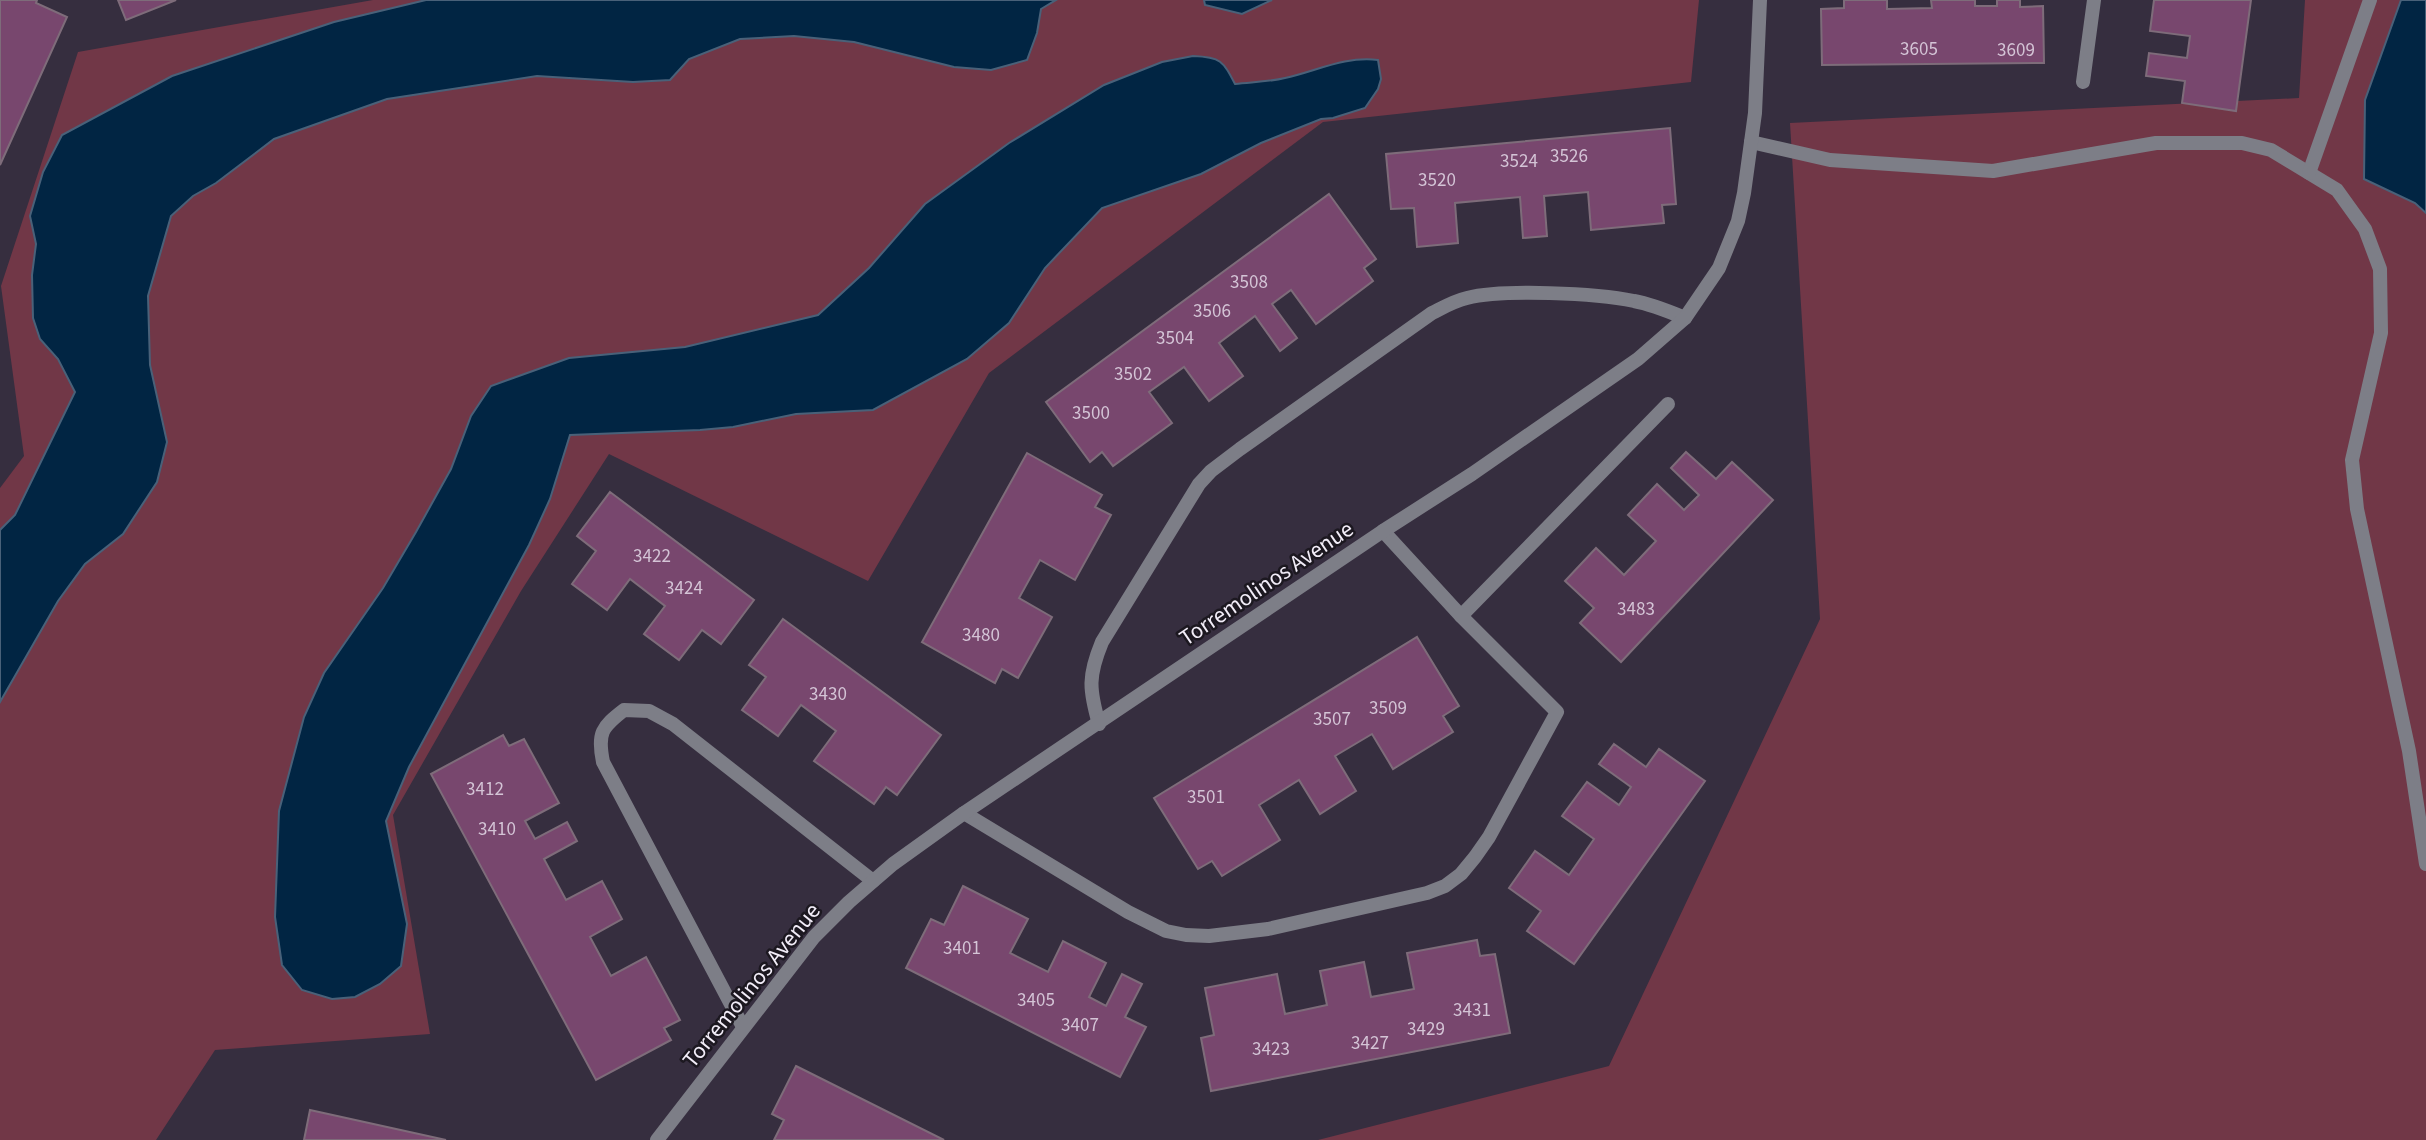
<svg xmlns="http://www.w3.org/2000/svg" width="2426" height="1140" font-family="'Source Sans 3',sans-serif">
<style>
.green{fill:#713747}
.water{fill:#012543;stroke:#496179;stroke-width:2}
.building{fill:#78476e;stroke:#7e6c7a;stroke-width:2}
.lines{fill:none;stroke-linecap:round;stroke-linejoin:round}
.lane{stroke:#7d7e87;stroke-width:14}
.street{stroke:#7d7e87;stroke-width:14}
.labels{text-anchor:middle;stroke-width:5;stroke-linejoin:round;paint-order:stroke}
.number-label{font-size:19px;fill:#d4c4d6}
.street-label{font-size:23px;fill:#f2edf8;stroke:#1c1820}
</style>
<rect width="100%" height="100%" fill="#362e3f"/>
<g class="green">
<path d="M373,0H1699L1691,82L1323,122L989,373L868,581L609,454L521,591L393,815L430,1034L215,1050L156,1140H0V488L24,456L1,286L78,52Z"/>
<path d="M2305,0H2426V1140H1318L1609,1066L1820,619L1790,123L2299,98Z"/>
</g>
<g class="water">
<path d="M426,0H1056L1041,9L1037,33L1027,60L991,70L954,67L854,42L794,36L740,39L689,59L670,80L633,82L537,76L387,99L274,139L216,183L193,196L171,216L148,296L150,365L167,442L157,482L123,534L85,564L58,601L0,702V530L15,515L75,392L58,359L40,339L33,318L32,275L36,244L30,216L43,172L62,135L172,76L334,22Z"/>
<path d="M1204,0H1272L1242,14L1205,5Z"/>
<path d="M2401,0H2426V213L2415,203L2364,179L2365,100Z"/>
<path d="M1193,56C1221,57 1223,61 1235,84C1252,82 1269,82 1285,78C1317,71 1344,56 1378,60L1381,79L1378,89L1365,108L1333,118L1321,119L1261,143L1201,174L1102,208L1045,268L1009,323L967,359L873,410L796,414L733,427L700,430L570,435L550,499L529,545L409,767L386,821L407,924L401,966L380,984L355,997L332,999L302,990L282,965L275,917L279,811L304,717L324,673L383,588L416,532L451,469L471,416L491,386L569,358L685,347L818,315L869,268L925,204L1009,143L1104,85L1162,62Z"/>
</g>
<g class="building">
<path d="M0,0H37L36,3L67,17L0,165Z"/>
<path d="M118,0H176L126,20Z"/>
<path d="M1844,0H1887V9L1932,8L1931,0H1975V6H1997V0H2020V7L2043,6L2044,63L1822,65L1821,9L1844,8Z"/>
<path d="M2154,0H2251L2236,111L2182,103L2185,81L2146,76L2149,53L2187,58L2190,36L2150,31Z"/>
<path d="M1670,128L1676,204L1662,205L1664,223L1591,230L1588,192L1544,196L1547,236L1523,238L1520,197L1455,203L1458,243L1417,247L1414,208L1391,209L1386,154Z"/>
<path d="M1329,194L1376,259L1364,268L1373,281L1316,324L1291,290L1272,304L1297,338L1280,351L1255,316L1219,343L1243,376L1209,401L1184,367L1149,392L1172,423L1113,466L1102,452L1090,462L1046,402Z"/>
<path d="M1686,452L1716,479L1732,462L1773,500L1621,662L1580,623L1594,608L1565,581L1596,548L1624,575L1656,541L1628,515L1657,484L1684,510L1699,495L1671,468Z"/>
<path d="M1027,453L1102,495L1095,507L1111,515L1075,580L1040,560L1019,598L1052,617L1018,678L1002,669L995,683L922,642Z"/>
<path d="M610,492L754,600L721,644L702,630L679,660L644,634L665,606L630,579L607,610L572,584L596,551L577,536Z"/>
<path d="M783,619L941,735L897,795L886,787L874,804L814,761L836,731L801,705L778,736L742,710L766,677L749,665Z"/>
<path d="M1417,637L1459,706L1443,716L1453,732L1393,769L1372,734L1335,756L1356,791L1320,814L1299,780L1259,805L1280,840L1222,876L1212,861L1198,869L1154,798Z"/>
<path d="M503,735L509,746L524,739L559,803L525,821L535,839L567,822L577,841L544,859L566,900L602,881L622,919L590,937L611,976L646,957L680,1020L664,1028L671,1040L596,1080L431,774Z"/>
<path d="M1614,744L1646,767L1659,749L1705,781L1574,964L1527,931L1541,911L1509,888L1535,851L1569,875L1594,839L1562,816L1587,782L1619,805L1631,787L1599,764Z"/>
<path d="M963,886L1028,919L1010,953L1048,972L1063,941L1106,963L1089,997L1106,1006L1122,974L1142,984L1125,1017L1146,1027L1120,1077L906,968L931,919L944,925Z"/>
<path d="M1477,940L1480,956L1495,954L1510,1033L1211,1091L1201,1038L1214,1035L1205,988L1277,974L1285,1014L1327,1005L1320,971L1364,962L1371,997L1414,989L1407,953Z"/>
<path d="M796,1066L944,1140H774L784,1120L772,1114Z"/>
<path d="M310,1110L446,1140H304Z"/>
</g>
<g class="lines">
<g class="lane">
<path d="M2083,82L2094,0"/>
<path d="M1751,142L1830,160L1993,171L2156,143H2242L2271,150L2337,190L2365,229L2380,269L2381,333L2352,460L2357,509L2409,751L2426,864"/>
<path d="M2309,173L2370,0"/>
<path d="M1461,616L1668,404"/>
<path d="M1099,724C1089,689 1088,676 1102,642L1199,484L1211,471L1240,449L1432,313C1444,307 1454,301 1467,298C1503,289 1596,293 1634,301C1651,304 1668,311 1685,318"/>
<path d="M964,813L1128,912L1166,931L1186,935L1209,936L1268,929L1427,893L1445,886L1461,874L1475,857L1489,837L1557,712L1461,616L1383,531"/>
<path d="M743,1027L603,762C597,733 602,727 624,710L649,711L673,724L873,881"/>
</g>
<path class="street" d="M657,1140L814,937L849,902L893,864L964,813L1383,531L1472,474L1638,359L1685,318L1719,268L1738,221L1744,193L1755,113L1760,0"/>
</g>
<g class="labels">
<g class="number-label">
<text x="1919" y="55">3605</text>
<text x="2016" y="56">3609</text>
<text x="1569" y="162">3526</text>
<text x="1519" y="167">3524</text>
<text x="1437" y="186">3520</text>
<text x="1249" y="288">3508</text>
<text x="1212" y="317">3506</text>
<text x="1175" y="344">3504</text>
<text x="1133" y="380">3502</text>
<text x="1091" y="419">3500</text>
<text x="652" y="562">3422</text>
<text x="684" y="594">3424</text>
<text x="1636" y="615">3483</text>
<text x="981" y="641">3480</text>
<text x="828" y="700">3430</text>
<text x="1388" y="714">3509</text>
<text x="1332" y="725">3507</text>
<text x="485" y="795">3412</text>
<text x="1206" y="803">3501</text>
<text x="497" y="835">3410</text>
<text x="962" y="954">3401</text>
<text x="1036" y="1006">3405</text>
<text x="1472" y="1016">3431</text>
<text x="1080" y="1031">3407</text>
<text x="1426" y="1035">3429</text>
<text x="1370" y="1049">3427</text>
<text x="1271" y="1055">3423</text>
</g>
<g class="street-label">
<text transform="translate(1266 583) rotate(-34)" y="8">Torremolinos Avenue</text>
<text transform="translate(751 985) rotate(-51)" y="8">Torremolinos Avenue</text>
</g>
</g>
</svg>
